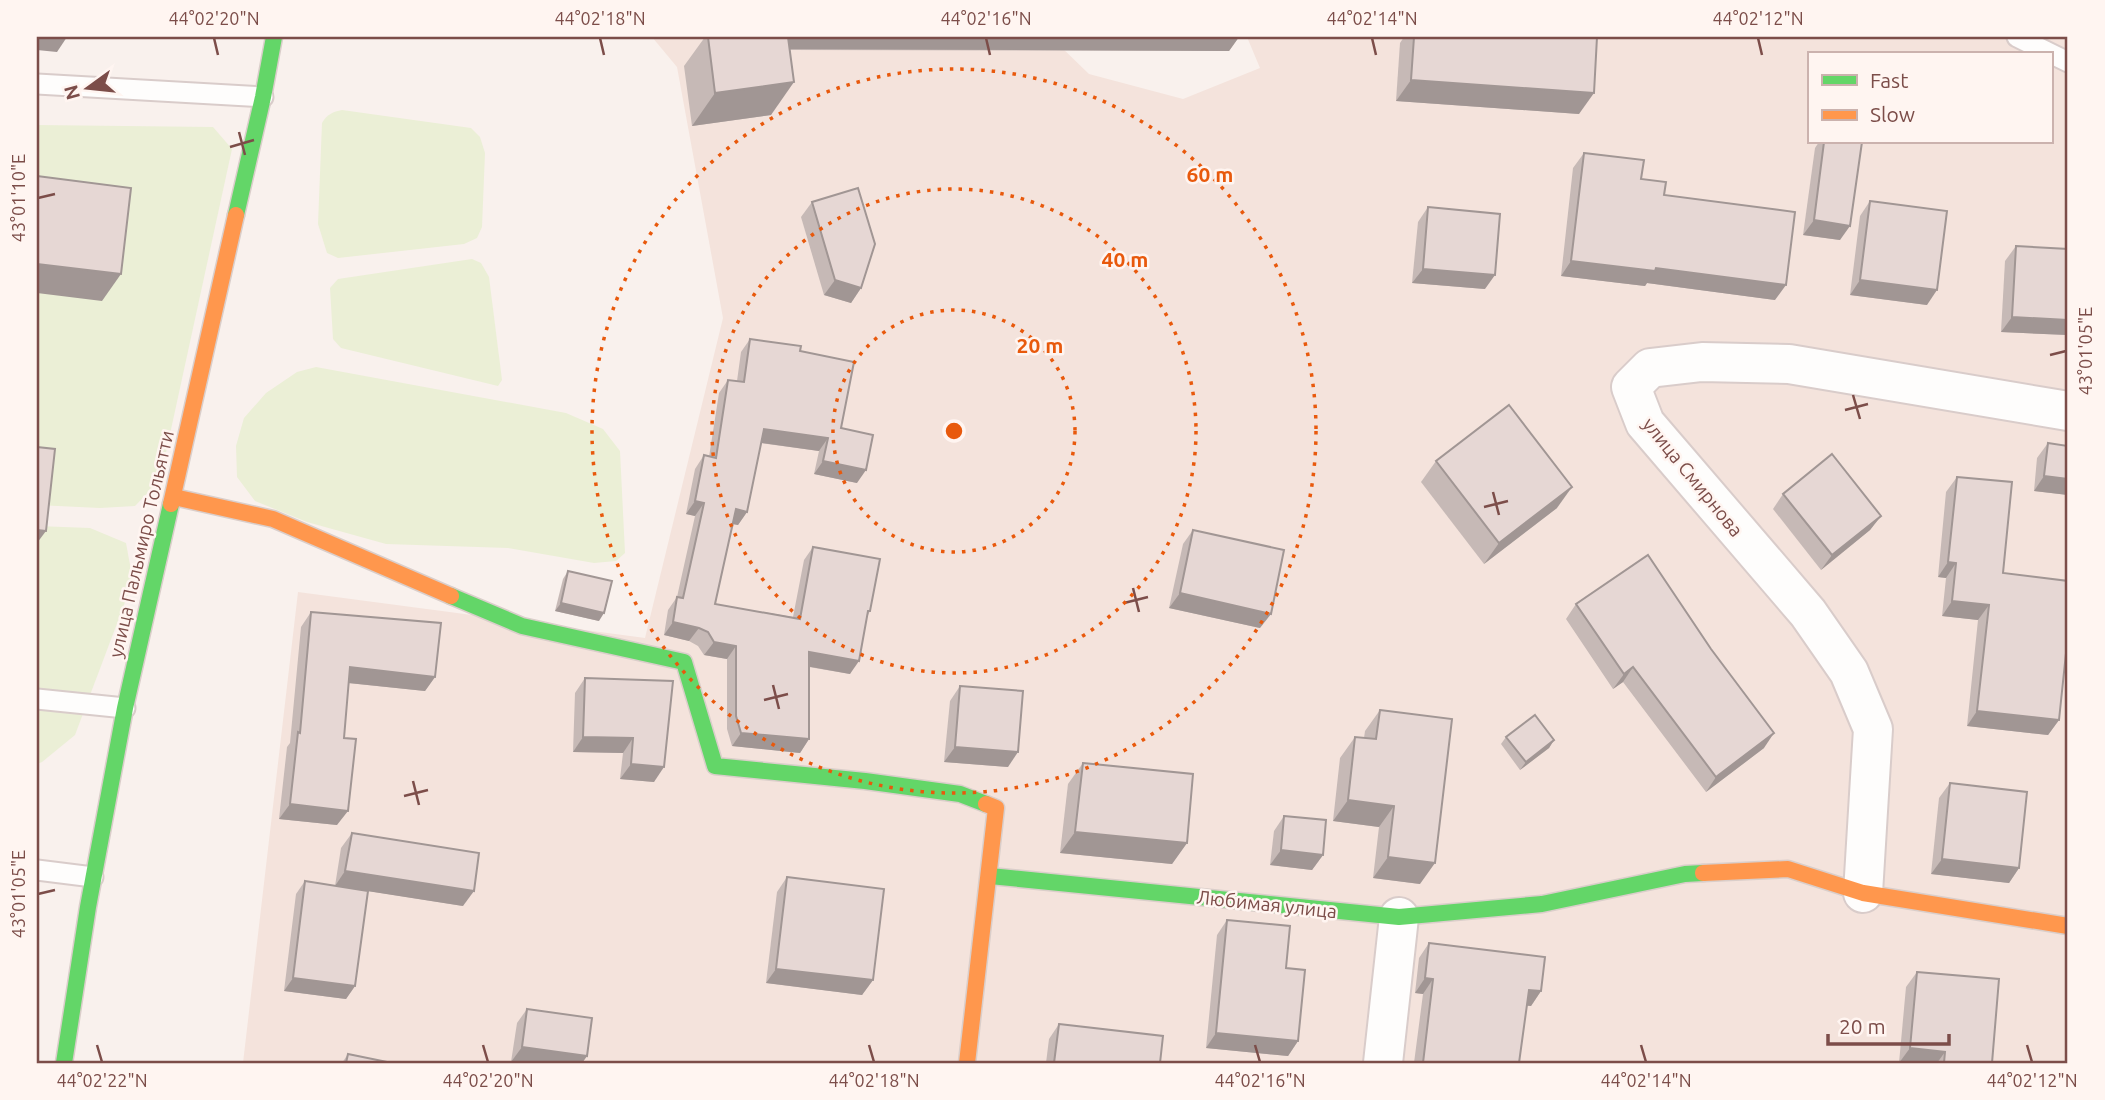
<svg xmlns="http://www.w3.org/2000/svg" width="2105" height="1100" font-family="Ubuntu,sans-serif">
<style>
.residential{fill:#f4e3dc;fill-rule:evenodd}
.green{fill:#ebefd6}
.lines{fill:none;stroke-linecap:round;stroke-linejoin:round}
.lane-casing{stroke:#d9ccca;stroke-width:23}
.street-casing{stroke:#d9ccca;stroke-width:42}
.fast-casing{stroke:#daceca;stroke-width:19}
.slow-casing{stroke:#daceca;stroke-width:19}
.lane{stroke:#fefdfc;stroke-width:19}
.street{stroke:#fefdfc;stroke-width:38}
.fast{stroke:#63d668;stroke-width:16}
.slow{stroke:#ff974d;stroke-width:16}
.wall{fill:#c6b9b6}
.shaded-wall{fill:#a19694}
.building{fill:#e6d7d4;stroke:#a19694;stroke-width:2}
.ticks{fill:none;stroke:#7c4d49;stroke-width:2.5}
.ring{fill:none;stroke:#e8590c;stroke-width:3.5;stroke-dasharray:3.5 7}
.labels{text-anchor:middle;stroke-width:5;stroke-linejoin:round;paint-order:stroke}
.street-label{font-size:19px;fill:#7c4d49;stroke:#fff5f1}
.centre{fill:#e8590c;stroke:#fff5f1;stroke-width:3.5}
.ring-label{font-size:21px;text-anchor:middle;font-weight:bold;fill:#e8590c;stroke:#fff5f1;stroke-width:5;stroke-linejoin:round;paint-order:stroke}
.neatline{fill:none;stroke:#7c4d49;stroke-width:2.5}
.ticks-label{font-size:18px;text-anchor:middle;fill:#7c4d49}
</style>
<rect width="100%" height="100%" fill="#f9f1ed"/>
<path class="residential" d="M652,37H1009L1057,43L1089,74L1183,99L1260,68L1247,37H2068V1063H243L298,592L645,638L723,318L677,67ZM1809,54H2051V142H1809Z"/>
<g class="green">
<path d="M342,110L471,128L480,137L485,153L482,227L477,238L464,244L338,258L327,253L318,224L322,123C327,114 333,112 342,110Z"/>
<path d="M37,125L213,127L232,149L160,480L135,506L100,508L37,505Z"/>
<path d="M472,259L481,263L489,277L502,380L498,386L341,348L333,339L330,288L338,279Z"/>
<path d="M316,367L566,413L603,429L620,451L625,553L616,561L594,563L508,548L386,544L307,522L255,501L237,477L236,446L244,418L266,393L297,372Z"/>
<path d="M37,526L90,528L126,543L133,581L75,735L42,762L37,764Z"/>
</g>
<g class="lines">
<defs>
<g id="lane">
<path d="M2017,37L2068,62"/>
<path d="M37,84L263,97"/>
<path d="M37,699L125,708"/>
<path d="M37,870L93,877"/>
</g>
<g id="street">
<path d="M1863,893L1873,729L1849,672L1808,613L1645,423L1631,387L1650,368L1702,362L1789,364L2068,411"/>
<path d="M1383,1063L1399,917"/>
</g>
<g id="fast">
<path d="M236,215L263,97L274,37"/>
<path d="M451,596L522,626L684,662L715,766L865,781L960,794L986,804"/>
<path d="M990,876L1399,917L1542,904L1685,874L1703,873"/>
<path d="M64,1063L88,907L125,708L171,504"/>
</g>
<g id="slow">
<path d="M174,497L273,519L451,596"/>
<path d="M171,504L236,215"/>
<path d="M1703,873L1788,869L1863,893L2068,926"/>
<path d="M967,1063L996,808L986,804"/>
</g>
</defs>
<use href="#lane" class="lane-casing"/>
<use href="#street" class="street-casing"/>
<use href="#fast" class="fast-casing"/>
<use href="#slow" class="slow-casing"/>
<use href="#lane" class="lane"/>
<use href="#street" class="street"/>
<use href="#fast" class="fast"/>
<use href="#slow" class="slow"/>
</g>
<g class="wall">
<path d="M705,37H1239L1229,51L790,50L771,115L692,126L684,66Z"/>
<path d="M1404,37H1597L1579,114L1396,101L1400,43Z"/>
<path d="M1819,142H1862L1840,240L1803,235L1815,148Z"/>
<path d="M1584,153L1641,179L1664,195L1775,300L1647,283L1645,286L1561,276L1573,168Z"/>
<path d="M1870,201L1927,305L1850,295L1860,216Z"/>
<path d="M812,202L861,288L851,303L824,295L801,217Z"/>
<path d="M1428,207L1485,289L1412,283L1418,222Z"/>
<path d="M2016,246L2068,249V335L2001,332L2005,261Z"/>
<path d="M750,339L800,351L841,428L857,483L814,474L819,451L761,443L747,512L738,525L733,524L715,604L793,617L804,560L813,547L870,611L867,617L850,674L809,667V739L800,753L732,746L727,729V659L704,655L698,646L689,641L664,635L668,610L677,597L695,516L686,514L695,469L704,455L709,457L719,393L728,380L737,381L741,352Z"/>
<path d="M2048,443L2068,446V495L2034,491L2037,458Z"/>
<path d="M1436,461L1557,508L1484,564L1421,482Z"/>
<path d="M1957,477L2003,573L2059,720L2048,735L1967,726L1978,620L1942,616L1946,578L1938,577L1946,492Z"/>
<path d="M1783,494L1881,516L1870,530L1821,570L1773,509Z"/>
<path d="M1193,530L1260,628L1169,608L1183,544Z"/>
<path d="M568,571L599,621L555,611L563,579Z"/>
<path d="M1576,604L1764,748L1706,792L1623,682L1613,689L1566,619Z"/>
<path d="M311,612L435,677L425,691L348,683L337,825L279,819L287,747L290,743L301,627Z"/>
<path d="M585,678L673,681L654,782L620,779L623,753L573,752L575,693Z"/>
<path d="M960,686L1008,767L944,762L950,701Z"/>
<path d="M1380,710L1420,884L1373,878L1379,827L1333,821L1340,758L1355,737L1364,738L1365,731Z"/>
<path d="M1506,737L1554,740L1549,748L1520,770L1501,744Z"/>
<path d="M1083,763L1187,843L1172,864L1060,853L1068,784Z"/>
<path d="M1950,783L2019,868L2009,883L1931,874L1939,798Z"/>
<path d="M1284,816L1323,855L1312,870L1270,865L1274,831Z"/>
<path d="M352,833L463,906L368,891L355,986L346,999L284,991L296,894L305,881L335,886L341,848Z"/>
<path d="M787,877L873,980L862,995L766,983L777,892Z"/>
<path d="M1227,920L1286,968L1298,1041L1288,1056L1206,1048L1217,935Z"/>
<path d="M1429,943L1541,991L1531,1006L1527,1005L1519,1063H1414L1423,994L1415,993L1419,958Z"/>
<path d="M1917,972L1992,1063H1899L1906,987Z"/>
<path d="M527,1009L587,1056L582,1063H523L511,1062L517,1023Z"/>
<path d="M1059,1024L1160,1063H1046L1049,1039Z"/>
<path d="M348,1054L392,1063H342Z"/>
</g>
<g class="shaded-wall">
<path d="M37,37H67L57,52L37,50Z"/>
<path d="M772,37H1239L1229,51L763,49Z"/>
<path d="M1411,80L1594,93L1579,114L1396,101Z"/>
<path d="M794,82L771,115L692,126L715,93Z"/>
<path d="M1814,220L1850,226L1840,240L1803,235Z"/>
<path d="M1571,261L1656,268L1786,285L1775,300L1647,283L1645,286L1561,276Z"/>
<path d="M37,264L121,274L102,301L37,293Z"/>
<path d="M1423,269L1495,275L1485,289L1412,283Z"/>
<path d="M835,280L861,288L851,303L824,295Z"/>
<path d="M1860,280L1937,290L1927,305L1850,295Z"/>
<path d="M2012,317L2068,320V335L2001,332Z"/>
<path d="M764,429L828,438L819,451L755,442Z"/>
<path d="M823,461L866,470L857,483L814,474Z"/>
<path d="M2044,476L2068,479V495L2034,491Z"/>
<path d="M1572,487L1557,508L1484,564L1499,543Z"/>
<path d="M695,501L704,503L695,516L686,514Z"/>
<path d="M736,509L747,512L738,525L727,523Z"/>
<path d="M1881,516L1870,530L1821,570L1832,555Z"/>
<path d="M37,530L46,531L37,543Z"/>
<path d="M1948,562L1956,563L1946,578L1938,577Z"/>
<path d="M1180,593L1271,614L1260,628L1169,608Z"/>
<path d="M1952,601L1989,605L1978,620L1942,616Z"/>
<path d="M561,603L604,613L599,621L555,611Z"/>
<path d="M673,622L699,628L689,641L664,635Z"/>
<path d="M714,642L736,646L727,659L704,655Z"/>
<path d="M809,652L859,661L850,674L800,665Z"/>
<path d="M350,667L435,677L425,691L339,682Z"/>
<path d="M1633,667L1623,682L1613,689L1624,674Z"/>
<path d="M1977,711L2059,720L2048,735L1967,726Z"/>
<path d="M741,733L809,739L800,753L732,746Z"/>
<path d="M1774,733L1764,748L1706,792L1716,777Z"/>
<path d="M583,737L633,738L623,753L573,752Z"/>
<path d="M1554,740L1549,748L1520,770L1526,762Z"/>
<path d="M955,747L1018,752L1008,767L944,762Z"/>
<path d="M631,764L664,767L654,782L620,779Z"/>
<path d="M1348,800L1394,806L1379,827L1333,821Z"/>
<path d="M290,804L348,811L337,825L279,819Z"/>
<path d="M1075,832L1187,843L1172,864L1060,853Z"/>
<path d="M1281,850L1323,855L1312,870L1270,865Z"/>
<path d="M1388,857L1435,863L1420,884L1373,878Z"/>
<path d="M1942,859L2019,868L2009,883L1931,874Z"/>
<path d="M345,871L474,891L463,906L335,886Z"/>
<path d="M776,969L873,980L862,995L766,983Z"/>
<path d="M293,978L355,986L346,999L284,991Z"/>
<path d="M1425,978L1433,979L1423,994L1415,993Z"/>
<path d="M1529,990L1541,991L1531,1006L1519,1005Z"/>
<path d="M1216,1033L1298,1041L1288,1056L1206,1048Z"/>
<path d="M522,1047L587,1056L582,1063H523L511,1062Z"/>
<path d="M1910,1048L1945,1052L1937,1063H1899Z"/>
</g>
<g class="building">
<path d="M708,37H788L794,82L715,93Z"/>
<path d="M1414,37H1597L1594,93L1411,80Z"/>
<path d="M1824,142H1862L1850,226L1814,220Z"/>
<path d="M1584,153L1644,160L1641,179L1666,182L1664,195L1795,212L1786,285L1656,268L1655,271L1571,261Z"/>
<path d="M37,176L131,188L121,274L37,264Z"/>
<path d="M858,188L875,244L861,288L835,280L812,202Z"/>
<path d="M1870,201L1947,211L1937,290L1860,280Z"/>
<path d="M1428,207L1500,214L1495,275L1423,269Z"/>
<path d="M2016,246L2068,249V320L2012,317Z"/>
<path d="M750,339L801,346L800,351L854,362L841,428L873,435L866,470L823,461L828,438L764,429L747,512L736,509L715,604L800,619L813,547L880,559L870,611H868L859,661L809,652V739L741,733L736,716V646L714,642L708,632L699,628L673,622L677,597L683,598L704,503L695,501L704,455L716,458L728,380L744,382Z"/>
<path d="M1509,405L1572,487L1499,543L1436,461Z"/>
<path d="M2048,443L2068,446V479L2044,476Z"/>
<path d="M37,447L55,449L46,531L37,530Z"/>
<path d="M1832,454L1881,516L1832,555L1783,494Z"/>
<path d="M1957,477L2012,482L2003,573L2068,581V634L2059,720L1977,711L1989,605L1952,601L1956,563L1948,562Z"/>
<path d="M1193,530L1284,550L1271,614L1180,593Z"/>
<path d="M1648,555L1711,649L1774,733L1716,777L1633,667L1624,674L1576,604Z"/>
<path d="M568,571L612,581L604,613L561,603Z"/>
<path d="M311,612L441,623L435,677L350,667L344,738L356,739L348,811L290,804L298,732L300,733Z"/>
<path d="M585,678L673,681L664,767L631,764L633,738L583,737Z"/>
<path d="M960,686L1023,691L1018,752L955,747Z"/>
<path d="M1380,710L1452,719L1435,863L1388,857L1394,806L1348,800L1355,737L1376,739Z"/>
<path d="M1535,715L1554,740L1526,762L1506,737Z"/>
<path d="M1083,763L1193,774L1187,843L1075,832Z"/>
<path d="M1950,783L2027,792L2019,868L1942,859Z"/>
<path d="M1284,816L1326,820L1323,855L1281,850Z"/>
<path d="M352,833L479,853L474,891L345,871Z"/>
<path d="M787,877L884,889L873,980L776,969Z"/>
<path d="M305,881L368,891L355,986L293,978Z"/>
<path d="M1227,920L1290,926L1286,968L1305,970L1298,1041L1216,1033Z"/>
<path d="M1429,943L1545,957L1541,991L1529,990L1519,1063H1423L1433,979L1425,978Z"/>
<path d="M1917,972L1999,979L1992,1063H1944L1945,1052L1910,1048Z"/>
<path d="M527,1009L592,1018L587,1056L522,1047Z"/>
<path d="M1059,1024L1163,1036L1160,1063H1054Z"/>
<path d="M348,1054L392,1063H346Z"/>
</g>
<path class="ticks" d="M214,38L218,55M600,38L604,55M986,38L990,55M1372,38L1376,55M1758,38L1762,55M239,132L245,155M230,147L254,140M38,198L55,194M2050,355L2066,351M1853,395L1860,419M1845,410L1868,404M1493,492L1499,515M1484,507L1508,501M1133,588L1139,612M1124,603L1148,597M773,685L779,709M764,700L788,694M413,781L419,805M404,796L428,790M38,894L55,890M97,1045L102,1062M483,1045L488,1062M869,1045L874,1062M1255,1045L1260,1062M1641,1045L1646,1062M2027,1045L2032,1062"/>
<g class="ring">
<circle cx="954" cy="431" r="121"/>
<circle cx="954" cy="431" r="242"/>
<circle cx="954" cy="431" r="362"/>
</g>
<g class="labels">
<g class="street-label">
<text transform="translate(1693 477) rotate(51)" y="7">улица Смирнова</text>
<text transform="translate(141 544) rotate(-77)" y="7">улица Пальмиро Тольятти</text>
<text transform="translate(1267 904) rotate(6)" y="7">Любимая улица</text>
</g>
</g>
<circle cx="954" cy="431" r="10" class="centre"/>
<g class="ring-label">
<text x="1210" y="182">60 m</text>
<text x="1125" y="267">40 m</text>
<text x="1040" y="353">20 m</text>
</g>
<rect width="2105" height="1100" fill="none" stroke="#fff5f1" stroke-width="77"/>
<rect x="1808" y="52" width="245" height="91" fill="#fff5f1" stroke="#cbb2ae" stroke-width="2"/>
<rect x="1822" y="75" width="35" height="10" fill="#63d668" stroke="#cbb2ae" stroke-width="2"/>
<text x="1870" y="88" font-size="21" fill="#7c4d49">Fast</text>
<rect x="1822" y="110" width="35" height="10" fill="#ff974d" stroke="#cbb2ae" stroke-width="2"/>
<text x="1870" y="122" font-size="21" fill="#7c4d49">Slow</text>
<g transform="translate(88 88) rotate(255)" stroke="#fff5f1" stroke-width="5" paint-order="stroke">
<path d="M0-5L12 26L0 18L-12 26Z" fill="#7c4d49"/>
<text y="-10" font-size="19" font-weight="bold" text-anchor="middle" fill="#7c4d49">N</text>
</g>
<path d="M1828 1034v10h121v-10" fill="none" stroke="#7c4d49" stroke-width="3.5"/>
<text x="1839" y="1034" font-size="21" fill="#7c4d49" stroke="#fff5f1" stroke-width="5" paint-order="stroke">20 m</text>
<rect x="38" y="38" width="2028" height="1024" class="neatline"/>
<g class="ticks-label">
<text x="214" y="25">44°02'20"N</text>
<text x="600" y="25">44°02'18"N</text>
<text x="986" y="25">44°02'16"N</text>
<text x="1372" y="25">44°02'14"N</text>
<text x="1758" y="25">44°02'12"N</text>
<text transform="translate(19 198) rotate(-90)" y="6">43°01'10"E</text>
<text transform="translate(2086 351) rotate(-90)" y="6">43°01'05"E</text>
<text transform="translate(19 894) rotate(-90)" y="6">43°01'05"E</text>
<text x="102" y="1087">44°02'22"N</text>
<text x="488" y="1087">44°02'20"N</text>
<text x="874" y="1087">44°02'18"N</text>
<text x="1260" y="1087">44°02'16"N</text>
<text x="1646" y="1087">44°02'14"N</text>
<text x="2032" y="1087">44°02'12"N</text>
</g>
</svg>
